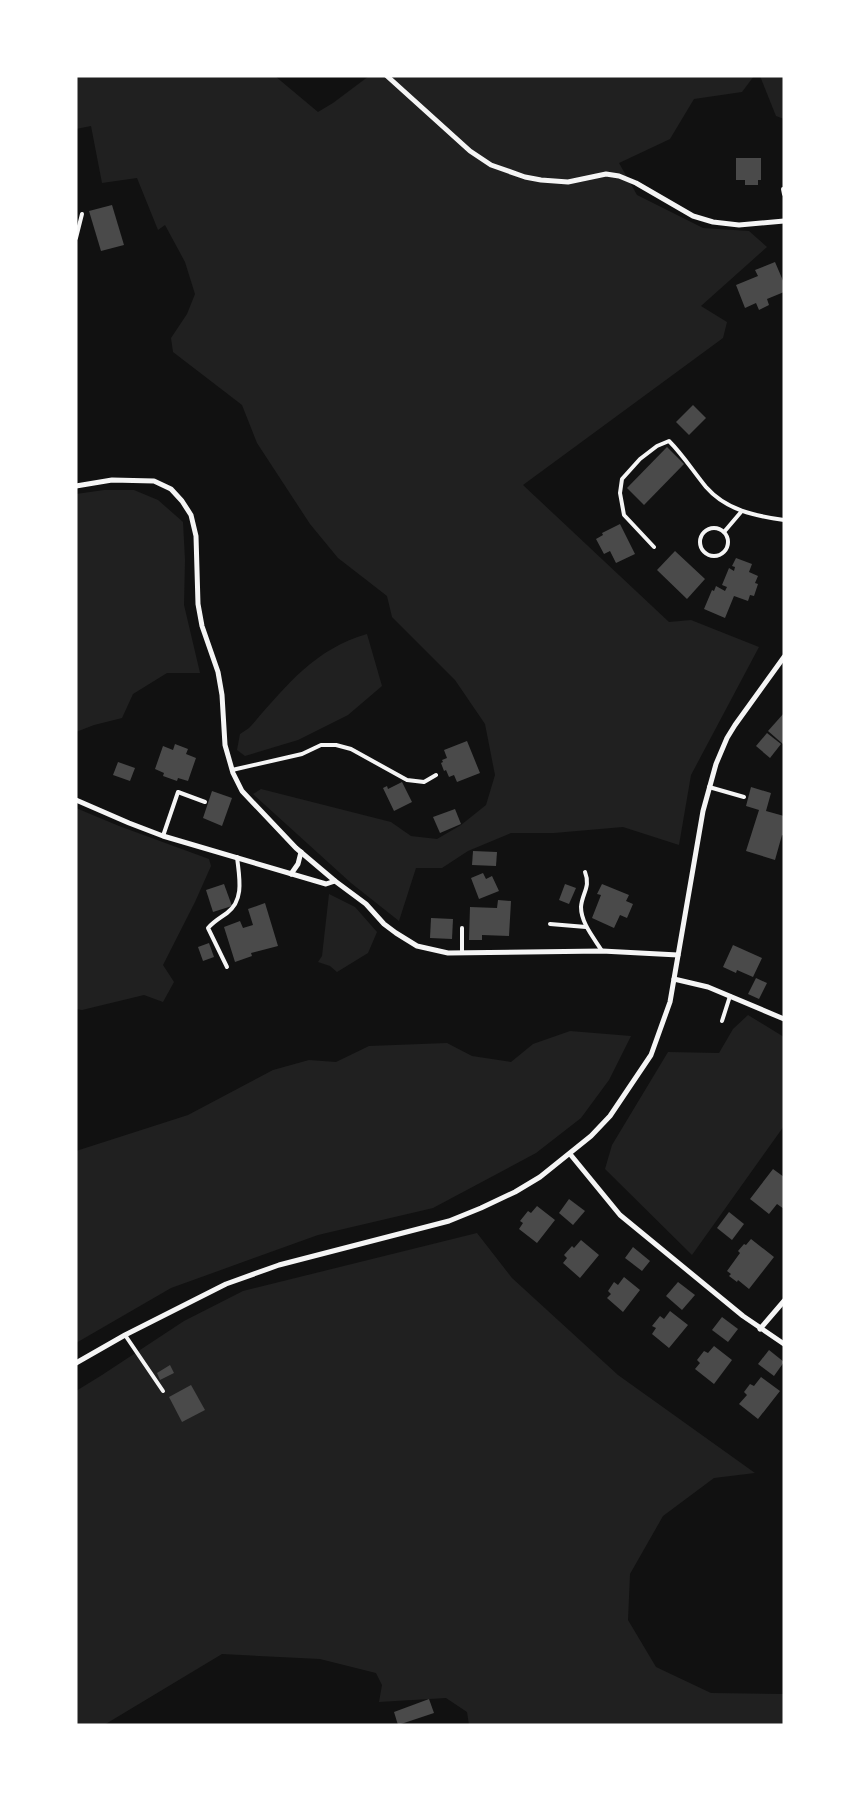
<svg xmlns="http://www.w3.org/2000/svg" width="860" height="1801" font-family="Lora,serif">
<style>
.green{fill:#202020}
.building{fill:#4a4a4a}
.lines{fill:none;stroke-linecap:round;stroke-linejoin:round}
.service{stroke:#f5f5f5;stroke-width:4}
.minor{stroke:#f5f5f5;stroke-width:5}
</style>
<rect width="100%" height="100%" fill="#111"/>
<g class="green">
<path d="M76,76H275L318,112L333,103L369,76H754L742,92L694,99L670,139L619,163L637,195L703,228L749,231L767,247L701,306L727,322L723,338L523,485L669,622L691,620L759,647L691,775L679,845L623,827L554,833H511L468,851L442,868H416L399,921L351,883L253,794L261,789L391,822L411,836L437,839L461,825L486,805L495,775L485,724L455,680L392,617L387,596L338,558L310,524L257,443L242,405L173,352L171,338L187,314L195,294L185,262L165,225L158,230L137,178L102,183L91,126L76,129Z"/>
<path d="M760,76H784V119L776,116Z"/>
<path d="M104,490H134L158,500L183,522L185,560L184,605L200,673H167L133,694L122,718L94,725L76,732V494Z"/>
<path d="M367,634L382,686L348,715L298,740L245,756L237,750L240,734L249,728C285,688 312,650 367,634Z"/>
<path d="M76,808L119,826L209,859L211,866L195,902L163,965L174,982L163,1002L144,995L82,1010L76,1009Z"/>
<path d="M329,894L355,907L377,932L368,953L337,972L330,966L318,962L322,956Z"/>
<path d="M748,1015L784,1037V1126L692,1255L605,1169L612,1145L668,1052L719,1053L733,1029Z"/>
<path d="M570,1031L631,1036L609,1080L581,1118L536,1153L433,1208L318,1235L171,1288L76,1343V1151L188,1115L273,1070L309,1060L336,1062L369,1046L447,1043L472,1056L511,1062L533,1044Z"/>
<path d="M477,1233L512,1278L618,1375L755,1473L714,1478L663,1516L630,1574L628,1620L656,1667L711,1693L784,1694V1725H469L467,1712L446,1698L379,1702L382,1685L376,1673L320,1659L222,1654L104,1725H76V1391L102,1375L184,1321L243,1291Z"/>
</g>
<g class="building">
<path d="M736,158H761V180H758V185H745V180H736Z"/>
<path d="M112,205L124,245L101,251L89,211Z"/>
<path d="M775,262L784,283V292L767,299L769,305L759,310L756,303L745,308L736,285L758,276L755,270Z"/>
<path d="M693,405L706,418L689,435L676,422Z"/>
<path d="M667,447L684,464L644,505L627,488Z"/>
<path d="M620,524L635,554L616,563L610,551L604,554L596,539L603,535L602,533Z"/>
<path d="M675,551L705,579L687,599L657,570Z"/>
<path d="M736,558L752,564L749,572L758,576L755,583L758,584L754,596L750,595L748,601L734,596L725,618L704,609L712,590L714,591L716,586L725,591L727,587L722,585L729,568L734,571L735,567L732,566Z"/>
<path d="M784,713V745L768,731Z"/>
<path d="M767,733L781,744L770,758L756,746Z"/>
<path d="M467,741L480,773L457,782L454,775L449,777L446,770L444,771L441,763L443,762L442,760L447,758L444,750Z"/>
<path d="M175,744L188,749L186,754L196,758L188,781L178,778L177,781L163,776L164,773L155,769L163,746L173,750Z"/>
<path d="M118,762L135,768L130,781L113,775Z"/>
<path d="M402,782L412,802L394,811L383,788L387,786L388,789Z"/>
<path d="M751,787L771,793L766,811L784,816V836L782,835L775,860L746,851L759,810L746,806Z"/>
<path d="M212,791L232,798L222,826L203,818Z"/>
<path d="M455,809L461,824L440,833L433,817Z"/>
<path d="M473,851L497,852L496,866L472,865Z"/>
<path d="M483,873L486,879L492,876L499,891L479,899L471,878Z"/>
<path d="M224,884L232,906L213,912L206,890Z"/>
<path d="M565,884L576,888L569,904L559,900Z"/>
<path d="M602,884L629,895L626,901L633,904L627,918L620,915L614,928L592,918L601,895L597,894Z"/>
<path d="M498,900L511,901L509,936L482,935V940H469L470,907L497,908Z"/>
<path d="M265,903L278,946L251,953L252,956L235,962L224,927L240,921L243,928L253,925L248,909Z"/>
<path d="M431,918L453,919L452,939L430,938Z"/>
<path d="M209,943L214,957L203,961L198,947Z"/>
<path d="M733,945L762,958L753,977L737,970L736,973L723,967Z"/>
<path d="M756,978L767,983L759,999L748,994Z"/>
<path d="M773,1169L784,1177V1209L777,1204L769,1214L750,1199Z"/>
<path d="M569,1199L585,1211L573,1225L559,1213Z"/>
<path d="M537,1206L555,1220L537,1243L519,1229L523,1223L520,1221L528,1211L531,1213Z"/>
<path d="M729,1212L744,1224L732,1240L717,1228Z"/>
<path d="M751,1239L774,1257L749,1289L738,1280L737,1282L729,1276L731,1274L727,1271L740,1253L738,1251L744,1244L746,1245Z"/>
<path d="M581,1240L599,1255L580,1278L563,1263L567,1258L564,1255L572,1246L574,1248Z"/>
<path d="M633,1247L650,1261L642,1271L625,1258Z"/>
<path d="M624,1277L640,1290L623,1312L607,1298L611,1294L608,1291L614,1282L618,1285Z"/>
<path d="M678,1282L695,1295L682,1310L666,1296Z"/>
<path d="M670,1311L688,1325L669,1348L652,1334L656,1328L652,1326L660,1316L664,1319Z"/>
<path d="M722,1317L738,1329L728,1342L712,1330Z"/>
<path d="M714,1346L732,1360L714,1384L695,1369L700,1363L697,1360L704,1351L708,1353Z"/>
<path d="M769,1350L784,1362L774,1376L758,1364Z"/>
<path d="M170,1365L174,1373L160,1380L157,1373Z"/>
<path d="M761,1377L780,1391L758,1419L739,1404L747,1395L744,1392L750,1384L754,1386Z"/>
<path d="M191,1385L205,1410L182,1422L169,1397Z"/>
<path d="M429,1699L434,1713L398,1725L394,1712Z"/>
</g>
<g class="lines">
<g class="service">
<path d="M783,189L784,194"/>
<path d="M76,238L82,214"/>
<circle cx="714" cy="542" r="14"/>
<path d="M724,532L741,512"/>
<path d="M654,547L624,515L620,493L622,479L640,459L657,446L669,441C683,455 693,471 706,487C726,510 755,516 784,520"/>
<path d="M232,770L302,754L321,745H336L351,749L407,780L424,782L436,775"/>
<path d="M709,787L744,797"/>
<path d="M163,836L178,792L205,802"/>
<path d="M585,872C591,887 582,893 581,907C581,923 594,938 602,951"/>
<path d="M550,924L586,927"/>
<path d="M462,928V953"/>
<path d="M227,967L208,928C214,921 220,918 227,913C245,900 239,876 237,857"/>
<path d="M722,1021L730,996"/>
<path d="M125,1335L163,1391"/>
</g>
<g class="minor">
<path d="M387,76L470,151L491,165L525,177L541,180L568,182L606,174L619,176L636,183L693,216L713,222L739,225L784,221"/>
<path d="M76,486L112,480L154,481L171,489L182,501L191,515L196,536L198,604L202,626L218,672L222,695L225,745L233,773L242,791L296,848L335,881L366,904L384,924L396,933L417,946L448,953L602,951L678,955"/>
<path d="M76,800L129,823L163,836L326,884L335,881"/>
<path d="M291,874L298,864L301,852"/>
<path d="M674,979L708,987L784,1019"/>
<path d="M570,1154L620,1215L743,1316L784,1344"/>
<path d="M760,1329L784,1301"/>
<path d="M76,1363L125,1335L226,1284L279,1265L449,1221L481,1208L515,1192L540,1177L591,1136L610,1116L651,1055L670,1002L703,811L716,764L727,738L735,725L784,657"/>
</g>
</g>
<rect width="860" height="1801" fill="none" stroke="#ffffff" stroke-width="155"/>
</svg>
